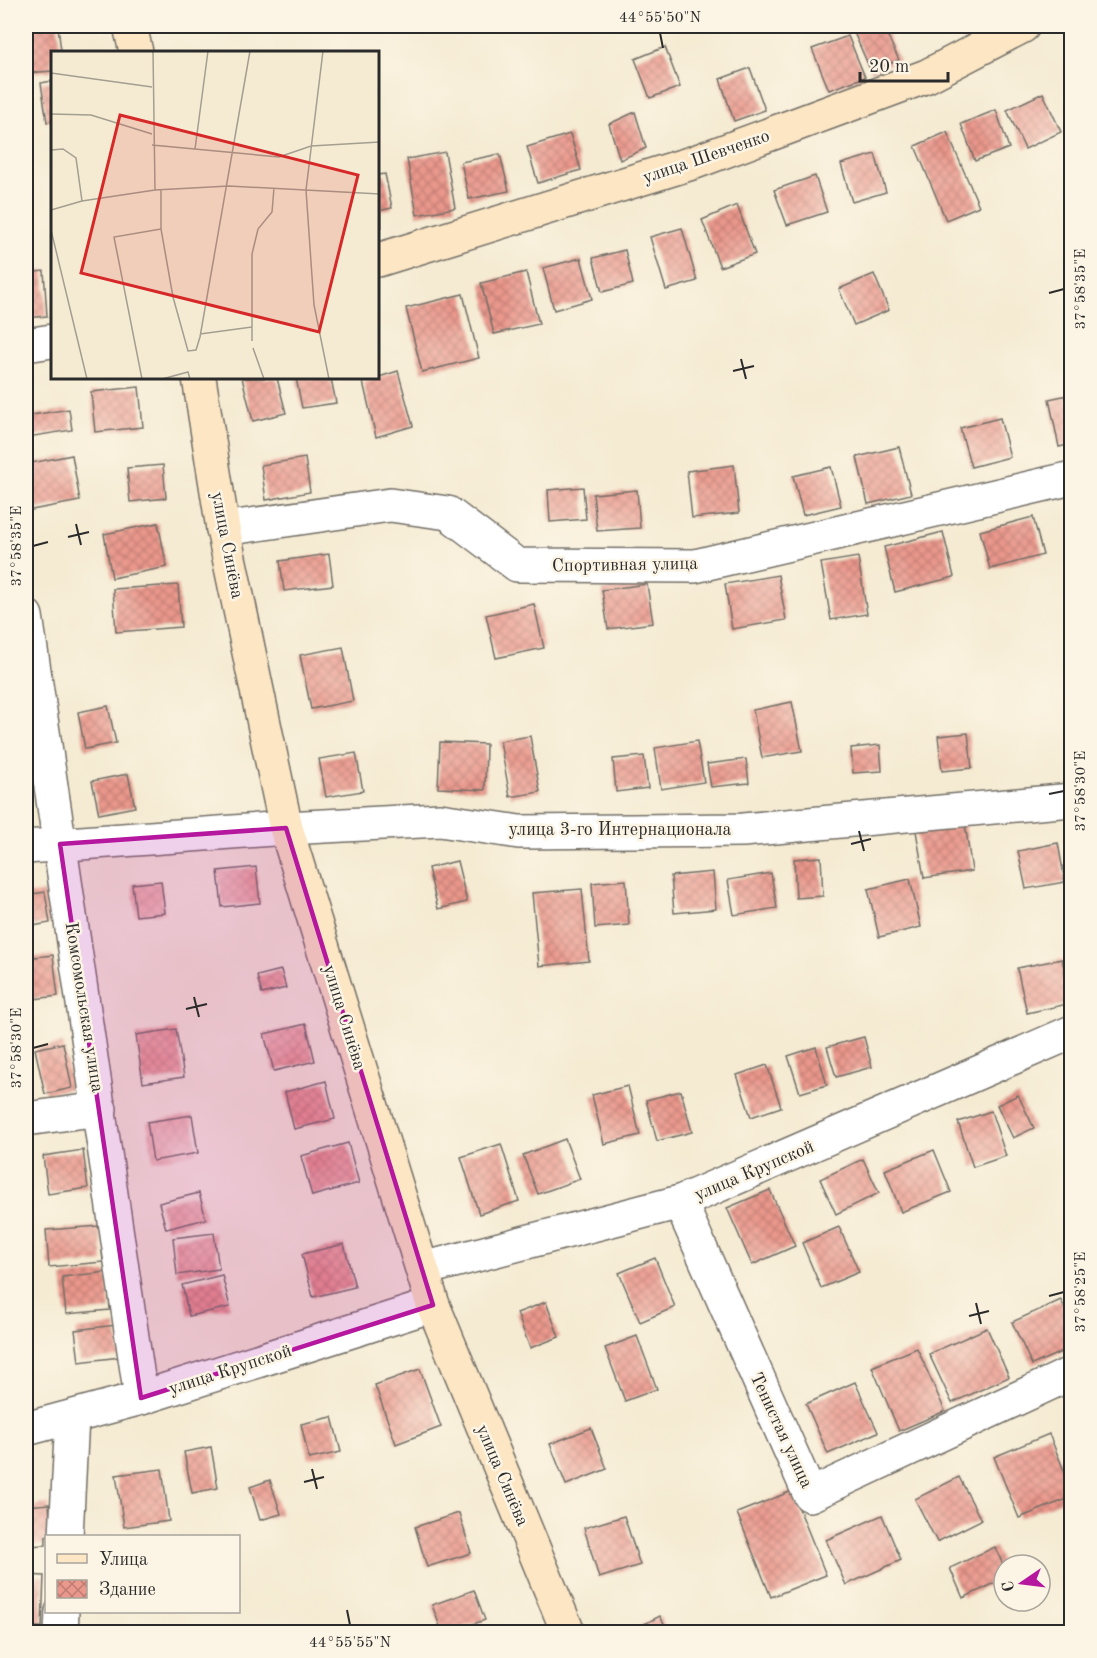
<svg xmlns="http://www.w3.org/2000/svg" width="1097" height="1658" font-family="'Old Standard TT',serif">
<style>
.building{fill:url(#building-cross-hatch)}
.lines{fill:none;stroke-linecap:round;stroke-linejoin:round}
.minor-casing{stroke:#726e66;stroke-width:36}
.secondary-casing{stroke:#726e66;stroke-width:36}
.minor{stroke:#fff;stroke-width:33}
.secondary{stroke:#fce6c4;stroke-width:33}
.marked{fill:#b5179e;fill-opacity:0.2;stroke:#b5179e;stroke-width:4.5;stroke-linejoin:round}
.ticks{fill:none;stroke:#2b2b2b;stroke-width:2}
.labels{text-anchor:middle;stroke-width:5;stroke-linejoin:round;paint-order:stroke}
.street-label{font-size:18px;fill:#2b2b2b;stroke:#fcf5e5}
.inset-road{fill:none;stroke:#a49e90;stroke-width:1.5}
.view{fill:#d62828;fill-opacity:0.15;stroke:#d62828;stroke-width:3}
.inset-edge{fill:none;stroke:#2b2b2b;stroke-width:3}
.neatline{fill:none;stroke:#2b2b2b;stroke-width:2}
.ticks-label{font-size:15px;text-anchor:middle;fill:#2b2b2b}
</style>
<defs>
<pattern id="building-cross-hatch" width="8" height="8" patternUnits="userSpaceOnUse" patternTransform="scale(1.5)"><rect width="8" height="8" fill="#eb988c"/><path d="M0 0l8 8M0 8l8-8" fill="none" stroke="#bf7c73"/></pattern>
</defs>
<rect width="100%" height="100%" fill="#fcf5e5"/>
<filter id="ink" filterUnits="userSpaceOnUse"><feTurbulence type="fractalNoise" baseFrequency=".0167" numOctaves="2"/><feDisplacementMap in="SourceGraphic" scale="12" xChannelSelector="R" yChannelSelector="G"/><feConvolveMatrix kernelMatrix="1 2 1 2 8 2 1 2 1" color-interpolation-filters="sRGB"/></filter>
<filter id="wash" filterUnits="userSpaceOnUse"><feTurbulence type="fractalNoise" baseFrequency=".008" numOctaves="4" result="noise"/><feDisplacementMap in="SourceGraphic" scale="24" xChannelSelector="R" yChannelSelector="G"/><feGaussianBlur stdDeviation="1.35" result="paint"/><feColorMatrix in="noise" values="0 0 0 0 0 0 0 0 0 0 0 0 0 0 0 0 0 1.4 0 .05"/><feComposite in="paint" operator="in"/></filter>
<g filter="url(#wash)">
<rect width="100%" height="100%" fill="#f5ebd3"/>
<g id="blocks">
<g class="building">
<path d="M26,26H58L61,52H52V71L26,73Z"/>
<path d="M859,26H883L899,60L871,71L852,28Z"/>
<path d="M848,36L865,77L829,90L812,49Z"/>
<path d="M665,47L680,87L650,98L635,59Z"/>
<path d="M750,68L765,110L734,121L720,79Z"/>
<path d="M52,81V121L47,122L41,83Z"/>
<path d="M1043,93L1061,132L1025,149L1007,110Z"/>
<path d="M996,110L1009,148L975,161L961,124Z"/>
<path d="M635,112L646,148L620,160L609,124Z"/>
<path d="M947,132L979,206L946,220L915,146Z"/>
<path d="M570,134L581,170L538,183L527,147Z"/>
<path d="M445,152L455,208L417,215L407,159Z"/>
<path d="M500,154L509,191L469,199L461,162Z"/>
<path d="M875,154L886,192L852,202L841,164Z"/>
<path d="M385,174L392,208L378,211V175Z"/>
<path d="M815,176L827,212L787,225L774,190Z"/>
<path d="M737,205L755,254L720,267L702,220Z"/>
<path d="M682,228L697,281L666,290L650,237Z"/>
<path d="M625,250L633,284L602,292L593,258Z"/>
<path d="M581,258L592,299L554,310L543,268Z"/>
<path d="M44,271L47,316L26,318V273Z"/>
<path d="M526,272L539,324L494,334L481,283Z"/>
<path d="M874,274L889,310L854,325L839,289Z"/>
<path d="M463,294L479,358L422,372L406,308Z"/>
<path d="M398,371L413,426L376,437L363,382Z"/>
<path d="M242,378H277L286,413L253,421Z"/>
<path d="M296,378H331L336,403L302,408Z"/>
<path d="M139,387L143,427L95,432L91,392Z"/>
<path d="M1072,394V444L1059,447L1049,399Z"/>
<path d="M69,409L72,430L28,437L26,416Z"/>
<path d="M1000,418L1010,457L971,467L960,428Z"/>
<path d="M899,447L911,494L868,504L857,457Z"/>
<path d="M72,455L80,501L26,511V464Z"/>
<path d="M305,458L310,492L266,500L261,465Z"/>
<path d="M163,465L166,498L130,502L127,468Z"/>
<path d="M734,465L739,513L692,518L687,471Z"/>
<path d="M831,467L841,506L803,515L793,476Z"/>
<path d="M583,487L586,519L550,522L548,490Z"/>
<path d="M637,490L640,528L597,531L593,494Z"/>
<path d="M1033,517L1043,555L990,569L980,531Z"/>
<path d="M158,523L167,567L112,578L104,534Z"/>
<path d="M943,532L954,577L895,592L884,547Z"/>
<path d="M329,554L333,585L284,591L280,561Z"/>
<path d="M858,557L867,614L831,620L821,563Z"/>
<path d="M778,575L786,620L732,629L725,584Z"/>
<path d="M647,584L653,623L608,629L602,590Z"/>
<path d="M178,585L181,627L116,632L113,589Z"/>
<path d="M534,604L544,648L496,658L486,615Z"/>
<path d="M343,647L353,701L311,709L300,655Z"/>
<path d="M792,702L802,751L762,758L753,710Z"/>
<path d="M108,706L116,743L85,749L78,712Z"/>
<path d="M968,733L972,768L942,771L938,736Z"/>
<path d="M530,736L540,792L510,797L500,741Z"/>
<path d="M697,741L704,782L661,789L655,748Z"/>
<path d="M440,742L486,744L485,790L438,788Z"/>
<path d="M880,745L882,771L853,773L851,748Z"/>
<path d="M356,753L363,791L326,797L319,759Z"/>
<path d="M644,756L648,788L616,792L613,759Z"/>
<path d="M746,759L749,783L711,787L707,764Z"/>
<path d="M128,774L135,807L99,814L92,781Z"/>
<path d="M965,824L972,871L924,878L916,831Z"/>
<path d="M1058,843L1065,882L1026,889L1018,851Z"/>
<path d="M821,857L823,896L796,898L794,859Z"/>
<path d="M457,861L467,902L438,909L428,868Z"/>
<path d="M256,867L260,903L222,907L218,871Z"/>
<path d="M713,872L716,909L674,913L671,876Z"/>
<path d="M771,873L777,908L734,915L728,880Z"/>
<path d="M910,879L921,927L879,937L868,889Z"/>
<path d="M626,880L629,925L595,928L592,883Z"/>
<path d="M161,881L165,913L136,916L132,884Z"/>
<path d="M582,889L589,961L539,966L532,893Z"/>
<path d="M45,892L50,923L26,927V895Z"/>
<path d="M53,955L58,996L26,1000V958Z"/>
<path d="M1062,959L1072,1003L1027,1013L1017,968Z"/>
<path d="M281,970L286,988L262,994L257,976Z"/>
<path d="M306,1024L315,1061L274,1071L264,1034Z"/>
<path d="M176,1029L184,1077L143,1083L136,1035Z"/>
<path d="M864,1037L872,1067L836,1077L827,1047Z"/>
<path d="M63,1043L72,1088L45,1094L35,1049Z"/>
<path d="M816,1047L827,1085L800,1093L788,1056Z"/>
<path d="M767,1065L781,1107L751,1117L737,1075Z"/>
<path d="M326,1081L335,1119L294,1129L285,1092Z"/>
<path d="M628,1086L640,1135L604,1144L592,1095Z"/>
<path d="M681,1091L692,1132L657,1141L646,1100Z"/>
<path d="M1018,1095L1034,1128L1013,1138L997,1105Z"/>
<path d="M991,1111L1006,1156L973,1167L958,1122Z"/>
<path d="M192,1115L198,1153L153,1161L147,1122Z"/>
<path d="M565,1139L580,1179L538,1194L523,1155Z"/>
<path d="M348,1143L359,1183L312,1196L301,1156Z"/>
<path d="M501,1144L519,1201L479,1214L461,1157Z"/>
<path d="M83,1150L88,1188L48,1194L43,1156Z"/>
<path d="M934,1150L951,1192L901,1212L885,1170Z"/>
<path d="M863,1159L879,1193L836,1214L820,1179Z"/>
<path d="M770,1190L795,1246L752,1265L727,1208Z"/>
<path d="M199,1193L206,1219L166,1229L159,1203Z"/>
<path d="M100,1226L103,1262L49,1267L46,1230Z"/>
<path d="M839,1227L859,1272L821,1288L802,1243Z"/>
<path d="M214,1233L219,1269L177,1275L173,1238Z"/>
<path d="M344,1244L355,1287L313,1297L302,1254Z"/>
<path d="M655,1258L675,1307L640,1322L619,1273Z"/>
<path d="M107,1272L110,1310L66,1314L62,1277Z"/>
<path d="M222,1275L230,1307L189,1316L182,1285Z"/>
<path d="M1061,1300L1072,1324V1347L1032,1365L1012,1322Z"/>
<path d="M546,1302L559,1337L530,1348L517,1313Z"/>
<path d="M116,1325L120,1357L79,1362L75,1330Z"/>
<path d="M987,1328L1009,1377L952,1403L929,1354Z"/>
<path d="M637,1336L657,1389L625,1401L605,1348Z"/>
<path d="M917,1348L945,1411L899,1431L872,1367Z"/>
<path d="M420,1369L441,1427L396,1444L375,1385Z"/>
<path d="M855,1382L878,1432L828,1454L806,1404Z"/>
<path d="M332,1417L341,1452L309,1459L301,1424Z"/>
<path d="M1072,1424V1450H1071L1063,1427Z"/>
<path d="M591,1428L607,1469L566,1485L550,1444Z"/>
<path d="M1049,1434L1072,1490V1497L1019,1518L994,1457Z"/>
<path d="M211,1447L218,1488L192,1493L184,1452Z"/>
<path d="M162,1469L169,1521L124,1527L116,1475Z"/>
<path d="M959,1477L981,1520L937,1542L915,1499Z"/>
<path d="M270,1480L281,1514L260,1520L250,1487Z"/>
<path d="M792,1491L826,1575L771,1597L737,1513Z"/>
<path d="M49,1504L51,1536H46V1545L26,1546V1506Z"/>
<path d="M459,1513L471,1553L427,1567L415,1527Z"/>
<path d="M882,1515L901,1560L846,1585L826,1540Z"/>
<path d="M624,1516L640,1565L599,1578L584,1528Z"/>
<path d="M995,1547L1004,1567V1579L963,1598L950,1568Z"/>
<path d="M26,1575L44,1576L42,1627H26Z"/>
<path d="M474,1590L485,1620L450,1632H442L432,1605Z"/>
<path d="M660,1616L668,1632H629Z"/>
</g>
</g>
</g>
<g filter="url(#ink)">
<use href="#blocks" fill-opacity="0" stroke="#726e66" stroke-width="1.5"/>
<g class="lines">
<defs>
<g id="minor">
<path d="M26,345L52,341"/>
<path d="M223,529L390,505L448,513L517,565L695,566L1072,478"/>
<path d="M26,616L141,1398"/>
<path d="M26,847L286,828L440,820L519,832L743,830L1072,800"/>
<path d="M26,1119L100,1109"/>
<path d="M680,1202L810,1495L1072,1373"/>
<path d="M423,1269L680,1202L1072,1032"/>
<path d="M26,1429L141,1398L433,1305"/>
<path d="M66,1536L72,1417"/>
<path d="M61,1632L62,1612"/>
</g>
<g id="secondary">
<path d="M130,26L136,52"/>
<path d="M378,260L695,162L927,76L1023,26"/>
<path d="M199,378L223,529L286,828L433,1305L568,1632"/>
</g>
</defs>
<use href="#minor" class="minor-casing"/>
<use href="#secondary" class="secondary-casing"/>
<use href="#minor" class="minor"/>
<use href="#secondary" class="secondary"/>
</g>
</g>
<path class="marked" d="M286,828L433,1305L141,1398L60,844Z"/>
<path class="ticks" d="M660,33L663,48M1049,293L1064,289M741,359L746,379M733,371L754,366M76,524L81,545M68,537L89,532M33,546L48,542M1049,794L1064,791M859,831L864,851M851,844L871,839M194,997L199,1017M186,1009L207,1004M33,1048L48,1044M1049,1296L1064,1292M976,1303L981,1324M969,1316L989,1311M312,1469L317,1489M304,1482L324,1477M347,1610L350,1625"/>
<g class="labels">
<g class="street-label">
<text transform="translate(706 156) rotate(-19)" y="6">улица Шевченко</text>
<text transform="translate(228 545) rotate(79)" y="6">улица Синёва</text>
<text transform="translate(625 564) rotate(-1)" y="6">Спортивная улица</text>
<text x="620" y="835">улица 3-го Интернационала</text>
<text transform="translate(85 1007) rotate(81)" y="6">Комсомольская улица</text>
<text transform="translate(345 1017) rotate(73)" y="6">улица Синёва</text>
<text transform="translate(754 1170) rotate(-23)" y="6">улица Крупской</text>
<text transform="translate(230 1369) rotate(-18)" y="6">улица Крупской</text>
<text transform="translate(782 1430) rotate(65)" y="6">Тенистая улица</text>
<text transform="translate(503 1475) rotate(67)" y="6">улица Синёва</text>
</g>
</g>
<g transform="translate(51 51)">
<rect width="328" height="328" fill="#f5ebd3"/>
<path class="inset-road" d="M102,0L104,139M0,22L101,36M0,63L40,64L101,83M101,94L228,106L260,95L329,91M144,98L157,0M0,99L12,98L25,107L31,150M329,127V179M110,139V178L122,246L137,300L145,299L149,286L199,0M255,139L272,0M255,139L263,254L278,328M0,159L31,150L104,139L178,135L329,143M0,179L36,328M149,283L201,276M201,290V203L207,178L221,161L223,137M202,297L213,328M91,328L63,186L110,178M111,328L137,321L139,328"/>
<path class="view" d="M69,64L307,124L268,281L30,222Z"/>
<rect width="328" height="328" class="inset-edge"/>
</g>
<rect width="1097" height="1658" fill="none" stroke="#fcf5e5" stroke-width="66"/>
<rect x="45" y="1535" width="195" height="78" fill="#fcf5e5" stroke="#a8a49b" stroke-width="1.5"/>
<rect x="57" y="1554" width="30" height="9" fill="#fce6c4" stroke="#a8a49b" stroke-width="1.5"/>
<text x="99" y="1565" font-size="18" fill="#2b2b2b">Улица</text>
<rect x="57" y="1580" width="30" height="18" fill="url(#building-cross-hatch)" stroke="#a8a49b" stroke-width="1.5"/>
<text x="99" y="1595" font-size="18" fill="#2b2b2b">Здание</text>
<g transform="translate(1022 1583) rotate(256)"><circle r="28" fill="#fcf5e5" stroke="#a8a49b" stroke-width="1.5"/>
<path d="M0-4.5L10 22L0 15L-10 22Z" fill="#b5179e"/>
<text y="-9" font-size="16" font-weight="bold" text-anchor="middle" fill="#2b2b2b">С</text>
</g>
<path d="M860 72v9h88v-9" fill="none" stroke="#2b2b2b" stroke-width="3"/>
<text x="869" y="72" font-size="18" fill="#2b2b2b" stroke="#fcf5e5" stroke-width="4.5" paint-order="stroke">20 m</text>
<rect x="33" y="33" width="1031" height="1592" class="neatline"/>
<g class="ticks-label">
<text x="660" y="22">44°55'50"N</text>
<text transform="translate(1080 289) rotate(-90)" y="5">37°58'35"E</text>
<text transform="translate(16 546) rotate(-90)" y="5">37°58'35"E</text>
<text transform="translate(1080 791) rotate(-90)" y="5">37°58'30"E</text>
<text transform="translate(16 1048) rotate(-90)" y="5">37°58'30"E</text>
<text transform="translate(1080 1292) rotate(-90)" y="5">37°58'25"E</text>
<text x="350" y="1647">44°55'55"N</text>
</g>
</svg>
